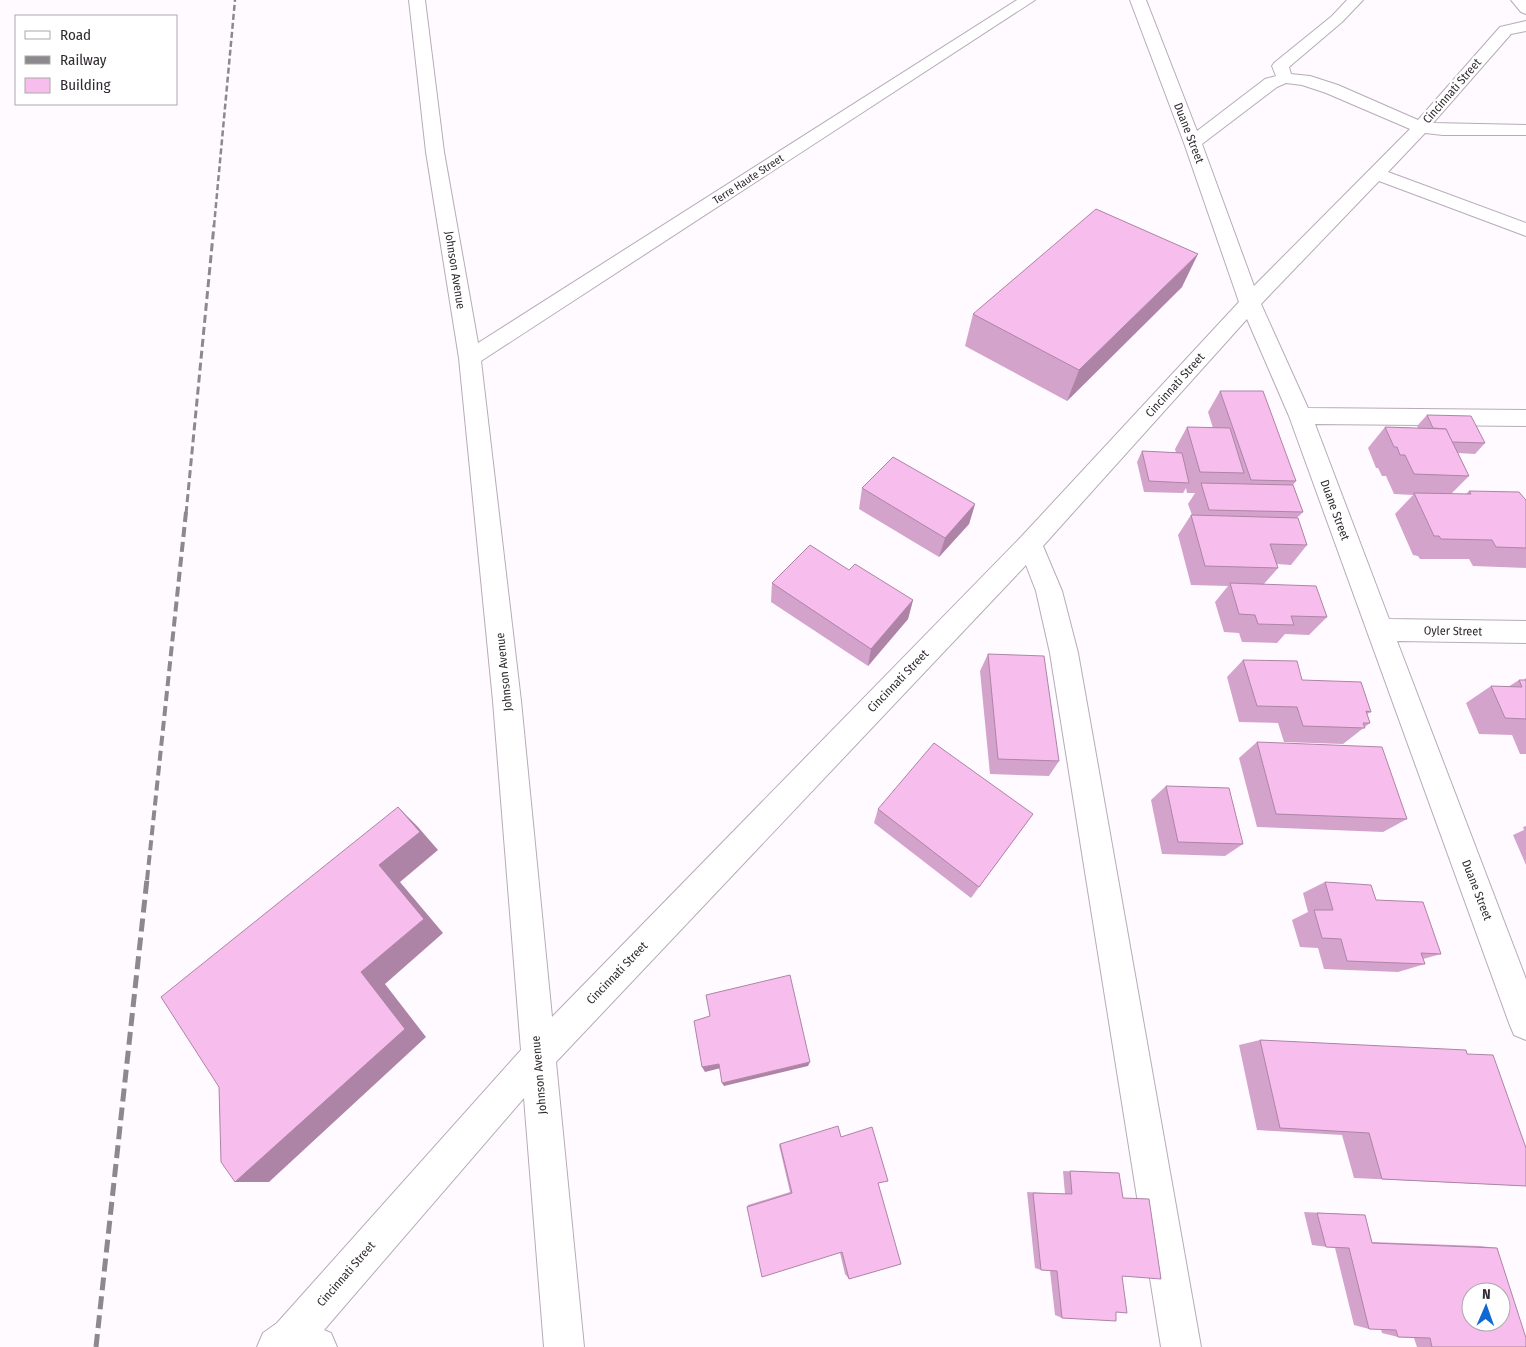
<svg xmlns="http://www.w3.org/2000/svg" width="1526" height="1347" font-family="'Fira Sans Condensed',sans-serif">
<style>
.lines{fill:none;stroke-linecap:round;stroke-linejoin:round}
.minor-casing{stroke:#b7abb7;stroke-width:2}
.minor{fill:#fff;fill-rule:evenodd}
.rail-far3{stroke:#8d888d;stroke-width:2.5;stroke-dasharray:6 3;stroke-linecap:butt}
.rail-far2{stroke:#8d888d;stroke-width:3;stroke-dasharray:8 4;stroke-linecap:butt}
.rail-far1{stroke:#8d888d;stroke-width:4;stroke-dasharray:10 5;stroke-linecap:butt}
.rail{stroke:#8d888d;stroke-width:5;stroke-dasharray:13 6;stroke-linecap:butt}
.wall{fill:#d4a3cc}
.shaded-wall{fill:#ad84a6}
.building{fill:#f7bded;stroke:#ad84a6;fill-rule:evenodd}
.labels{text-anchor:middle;stroke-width:5;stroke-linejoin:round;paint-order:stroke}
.far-street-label{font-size:11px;fill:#302b30;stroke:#fff}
.street-label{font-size:12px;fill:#302b30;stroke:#fff}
</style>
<rect width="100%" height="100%" fill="#fffaff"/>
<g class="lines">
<defs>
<g id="minor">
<path d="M409,0H425L444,152L478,343L1017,0H1035L481,361L521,701L552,1017L1021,537L1239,302L1184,143L1130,0H1146L1197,131L1265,79L1276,76L1272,66L1274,63L1332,16L1347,0H1363L1342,22L1289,67L1291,74L1310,76L1338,85L1418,120L1500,27L1526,21V31L1511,34L1433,123L1526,125V135H1443L1425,133L1388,172L1526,223V236L1379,181L1261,304L1308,408L1526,410V426L1315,424L1389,619L1526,621V643L1397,641L1526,979V1040L1514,1035L1509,1023L1289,416L1247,319L1043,546L1062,591L1078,653L1201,1347H1161L1050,653L1036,591L1026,565L556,1062L584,1347H544L524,1098L324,1330L331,1333L337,1347H257L263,1333L277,1323L521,1050L493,701L459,358L426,152ZM1286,83L1302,85L1326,93L1410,129L1254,286L1202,144L1277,87Z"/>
<path d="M1511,0H1526V14L1521,12Z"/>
</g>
</defs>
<use href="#minor" class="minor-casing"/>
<use href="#minor" class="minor"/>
<path class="rail-far3" d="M214,226L235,0"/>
<path class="rail-far2" d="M186,514L214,225"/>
<path class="rail-far1" d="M147,880L186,512"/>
<path class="rail" d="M96,1347L147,879"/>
</g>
<g class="wall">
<path d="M1182,287L1067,401L965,346L973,314Z"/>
<path d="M1220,391L1296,481L1293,485L1303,512L1297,518L1307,545L1291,565L1277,564L1278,568L1264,584L1327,617L1309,635L1285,634L1277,643L1242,642L1239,633L1224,632L1215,602L1228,586L1191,585L1178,535L1191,515H1192L1188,504L1195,493H1187L1186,488L1183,493L1144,492L1137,462L1142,451L1176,453L1175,449L1187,427L1213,428L1208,412Z"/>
<path d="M1427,415L1485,443L1475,454L1458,453L1469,476L1451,494H1466L1469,491L1526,500V568L1473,566L1469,559H1420L1418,556L1413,555L1395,514L1413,495L1394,494L1386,476H1382L1378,468H1376L1368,448L1385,427L1418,428L1417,426Z"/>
<path d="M862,488L975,504L969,524L939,557L859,509Z"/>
<path d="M849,570L913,600L908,619L868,666L771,602L772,583Z"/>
<path d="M988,654L1059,761L1049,776L990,774L980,671Z"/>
<path d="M1243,660L1302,680L1371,712L1367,714L1370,723L1343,744L1284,742L1278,723L1239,722L1227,677Z"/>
<path d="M1526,678V754H1520L1512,735L1479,734L1466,703L1491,686L1508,687L1519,680H1524Z"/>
<path d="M1257,742L1407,819L1383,832L1257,827L1239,758Z"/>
<path d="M1166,786L1243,844L1225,856L1162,854L1151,800Z"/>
<path d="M878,809L1033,814L971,898L874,823Z"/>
<path d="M1526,826V865L1513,835L1524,830L1523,827Z"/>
<path d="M1325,882L1376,900L1441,954L1423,959L1425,964L1398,972L1324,969L1318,948L1300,947L1292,920L1308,912L1303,893Z"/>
<path d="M1260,1040L1467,1054L1526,1148V1186L1354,1178L1342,1135L1257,1130L1239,1045Z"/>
<path d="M841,1137L878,1183L849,1279L845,1274L840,1253L747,1207L748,1205L790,1192L779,1145L780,1144Z"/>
<path d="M1063,1171L1119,1173L1122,1276L1116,1312L1062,1318L1055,1315L1050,1271L1041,1270L1035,1268L1027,1192L1065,1194Z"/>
<path d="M1304,1212L1365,1215L1372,1242L1480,1246L1497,1248L1526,1347H1417L1414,1338L1398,1337L1382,1333L1381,1329H1369L1354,1325L1335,1248L1312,1245Z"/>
</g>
<g class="shaded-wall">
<path d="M1198,254L1182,287L1067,401L1079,370Z"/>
<path d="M975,504L969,524L939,557L945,538Z"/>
<path d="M913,600L908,619L868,666L871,649Z"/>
<path d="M398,807L418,827L438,850L400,882L443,933L385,984L426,1037L269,1182H235L361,972L379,865Z"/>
<path d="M810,1062L808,1066L724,1086L722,1083Z"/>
<path d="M719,1064L721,1068L705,1072L702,1067Z"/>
</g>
<g class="building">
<path d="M1096,209L1198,254L1079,370L973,314Z"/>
<path d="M1220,391H1263L1296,481L1251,480Z"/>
<path d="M1427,415L1471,416L1485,443L1452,442L1446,429L1433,428Z"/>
<path d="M1187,427L1230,428L1244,473L1200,472Z"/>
<path d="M1385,427L1446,429L1469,476L1414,474L1405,455H1400L1397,447H1394Z"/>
<path d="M1142,451L1182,453L1189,483L1149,481Z"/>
<path d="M893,457L975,504L945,538L862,488Z"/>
<path d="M1201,483L1293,485L1303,512L1209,510Z"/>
<path d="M1469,491L1519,492L1525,499L1526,500V548L1496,547L1492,540L1441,539L1439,536H1434L1414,493L1471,494Z"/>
<path d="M1191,515L1298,518L1307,545L1270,544L1278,568L1205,566Z"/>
<path d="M810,545L849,570L855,564L913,600L871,649L772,583Z"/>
<path d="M1230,583L1316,586L1327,617L1291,616L1294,625L1258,624L1255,615L1239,614Z"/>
<path d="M988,654L1044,656L1059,761L998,759Z"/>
<path d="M1243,660L1297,661L1302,680L1361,682L1371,712L1366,711L1370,723H1363L1365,728L1303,726L1297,707L1257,706Z"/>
<path d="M1519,680H1526V719L1505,718L1491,686L1522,687Z"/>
<path d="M1257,742L1382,747L1407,819L1276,814Z"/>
<path d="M934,743L1033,814L979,887L878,809Z"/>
<path d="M1166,786L1229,788L1243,844L1178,842Z"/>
<path d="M398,807L420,832L379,865L424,919L361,972L405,1029L235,1182L221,1162L219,1087L161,997Z"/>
<path d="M1325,882L1371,885L1376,900L1423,902L1441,954L1421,953L1425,964L1347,961L1341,939L1322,938L1314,910H1333Z"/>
<path d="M790,975L810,1062L722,1083L719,1064L702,1067L694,1021L710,1016L706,995Z"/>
<path d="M1260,1040L1466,1050L1467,1054L1493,1055L1526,1148V1186L1382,1179L1369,1133L1280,1128Z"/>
<path d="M838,1126L841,1137L872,1127L888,1181L878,1183L901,1264L849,1279L842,1252L762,1277L747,1207L792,1193L780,1144Z"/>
<path d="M1070,1171L1119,1173L1123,1198L1149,1199L1161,1279L1122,1276L1127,1313L1116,1312V1321L1062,1318L1057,1271L1041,1270L1033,1193L1072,1194Z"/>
<path d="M1317,1213L1365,1215L1372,1243L1497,1248L1526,1338V1347H1432L1430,1338L1398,1337L1396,1330L1369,1329L1349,1248L1326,1247ZM1471,1292H1501V1322H1471Z"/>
</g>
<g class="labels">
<g class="far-street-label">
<text transform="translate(748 179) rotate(-33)" y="4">Terre Haute Street</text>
</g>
<g class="street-label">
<text transform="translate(1452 91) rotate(-49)" y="4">Cincinnati Street</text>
<text transform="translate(1189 133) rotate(69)" y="4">Duane Street</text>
<text transform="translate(455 270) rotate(81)" y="4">Johnson Avenue</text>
<text transform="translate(1175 385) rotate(-48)" y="4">Cincinnati Street</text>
<text transform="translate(1335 510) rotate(70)" y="4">Duane Street</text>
<text transform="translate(1453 631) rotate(1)" y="4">Oyler Street</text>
<text transform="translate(504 672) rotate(-96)" y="4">Johnson Avenue</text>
<text transform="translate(898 681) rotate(-46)" y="4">Cincinnati Street</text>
<text transform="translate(1477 890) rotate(69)" y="4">Duane Street</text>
<text transform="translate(617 973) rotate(-46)" y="4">Cincinnati Street</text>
<text transform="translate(539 1075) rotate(-95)" y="4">Johnson Avenue</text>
<text transform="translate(346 1274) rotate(-49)" y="4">Cincinnati Street</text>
</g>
</g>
<rect x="15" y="15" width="162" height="90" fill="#ffffff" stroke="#acaaac"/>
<rect x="25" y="31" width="25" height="8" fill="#ffffff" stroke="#acaaac"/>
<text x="60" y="40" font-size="15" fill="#302b30">Road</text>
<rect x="25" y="56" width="25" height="8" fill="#8d888d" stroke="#acaaac"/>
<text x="60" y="65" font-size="15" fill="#302b30">Railway</text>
<rect x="25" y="78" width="25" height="15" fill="#f7bded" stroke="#acaaac"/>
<text x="60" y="90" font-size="15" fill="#302b30">Building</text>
<g transform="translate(1486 1307) rotate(2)"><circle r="24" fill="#ffffff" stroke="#acaaac"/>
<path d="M0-4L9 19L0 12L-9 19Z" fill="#1069d2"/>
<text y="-8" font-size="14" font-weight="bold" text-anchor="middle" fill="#302b30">N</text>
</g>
</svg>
